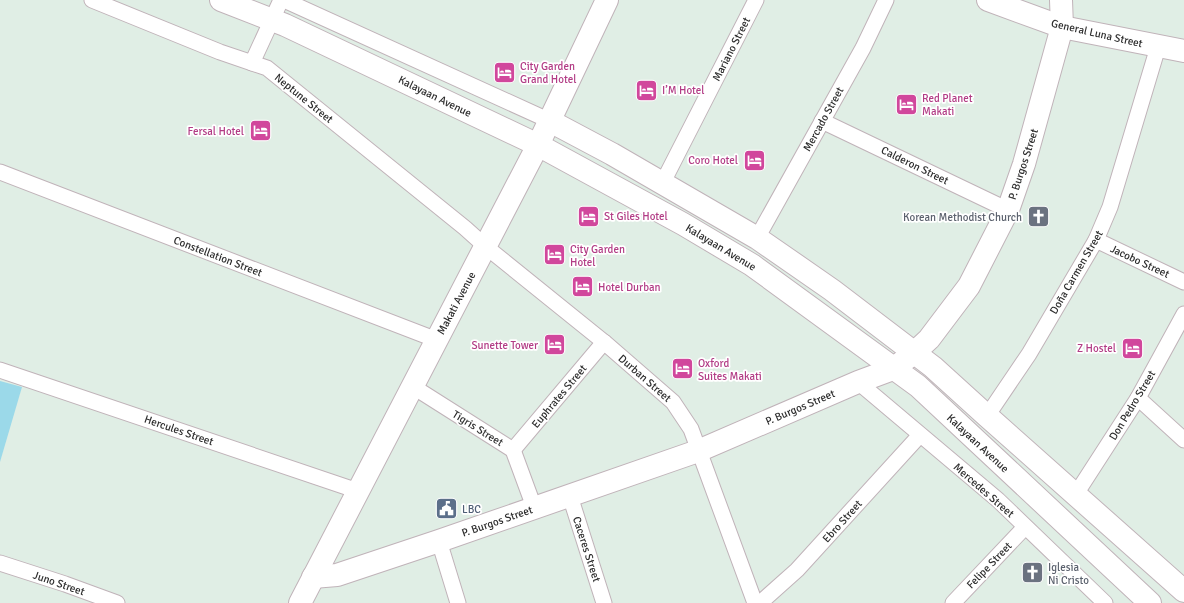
<svg xmlns="http://www.w3.org/2000/svg" width="1184" height="603" font-family="Signika,sans-serif">
<style>
.pitch{fill:#9bd9e9}
.lines{fill:none;stroke-linecap:round;stroke-linejoin:round}
.street-casing{stroke:#c0b3b9;stroke-width:17}
.secondary-casing{stroke:#c0b3b9;stroke-width:24}
.street{stroke:#fff;stroke-width:15}
.secondary{stroke:#fff;stroke-width:22}
.labels{text-anchor:middle;stroke-width:3.5;stroke-linejoin:round;paint-order:stroke}
.street-label{font-size:11px;fill:#2d2d2d;stroke:#fff}
.hotel-label{font-size:11px;fill:#b23c85;stroke:#fff;text-anchor:start}
.worship-label{font-size:11px;fill:#5b616d;stroke:#fff;text-anchor:end}
.service-label{font-size:11px;fill:#4e5e75;stroke:#fff;text-anchor:start}
</style>
<rect width="100%" height="100%" fill="#e0eee5"/>
<path class="pitch" d="M0,381L22,387L0,462Z"/>
<g class="lines">
<defs>
<g id="street">
<path d="M92,0L220,52L267,68L465,228L485,246L604,342L673,402L691,429L755,603"/>
<path d="M284,0L548,120"/>
<path d="M252,63L281,0"/>
<path d="M822,121L1008,210"/>
<path d="M0,172L437,340"/>
<path d="M662,184L756,0"/>
<path d="M757,238L863,48L886,0"/>
<path d="M1096,240L1184,282"/>
<path d="M0,370L358,491"/>
<path d="M858,382L998,500L1105,603"/>
<path d="M412,386L513,450L534,507"/>
<path d="M1138,398L1184,440"/>
<path d="M987,416L1029,354L1096,240L1110,207L1158,47"/>
<path d="M513,450L604,342"/>
<path d="M1076,494L1138,398L1184,314"/>
<path d="M570,496L604,603"/>
<path d="M439,541L458,603"/>
<path d="M0,563L65,584L117,603"/>
<path d="M760,603L797,570L920,435"/>
<path d="M953,603L1025,527"/>
</g>
<g id="secondary">
<path d="M221,0L285,25L538,145L683,224L752,265L918,386L1150,603"/>
<path d="M988,0L1062,27L1184,51"/>
<path d="M548,120L612,154L757,238L832,290L933,367L987,416L1184,591"/>
<path d="M313,577L337,575L439,541L698,451L858,382L893,369L915,352L929,339L969,286L1008,210L1024,164L1062,27L1061,0"/>
<path d="M300,603L538,145L607,0"/>
</g>
</defs>
<use href="#street" class="street-casing"/>
<use href="#secondary" class="secondary-casing"/>
<use href="#street" class="street"/>
<use href="#secondary" class="secondary"/>
</g>
<defs>
<symbol id="hotel-square" viewBox="-11 -11 22 22"><rect x="-9" y="-9" width="18" height="18" rx="4" fill="#d1479c" stroke="#fff"/><path d="M-6-4.5h1.5V1H6V5H4.5V3h-9V5H-6ZM-4 0a1.8 1.8 0 1 1 3.6 0ZM.5 0V-2.5h3Q6-2.5 6 0Z" fill="#fff"/></symbol>
<symbol id="church-square" viewBox="-11 -11 22 22"><rect x="-9" y="-9" width="18" height="18" rx="4" fill="#6b7280" stroke="#fff"/><path d="M-1.2-6h2.4v3.5h3.3v2.4h-3.3V6h-2.4V-.1h-3.3v-2.4h3.3Z" fill="#fff"/></symbol>
<symbol id="civic-square" viewBox="-11 -11 22 22"><rect x="-9" y="-9" width="18" height="18" rx="4" fill="#5c6f8a" stroke="#fff"/><path d="M-.6-6.5H3V-4.5H.6V-3L4-1V1h2V6H-6V1h2V-1L-.6-3ZM-1.2 2.5V6h2.4V2.5Z" fill="#fff"/></symbol>
</defs>
<g fill-rule="evenodd">
<use href="#hotel-square" x="492" y="60" width="25" height="25"/>
<use href="#hotel-square" x="634" y="78" width="25" height="25"/>
<use href="#hotel-square" x="894" y="92" width="25" height="25"/>
<use href="#hotel-square" x="248" y="118" width="25" height="25"/>
<use href="#hotel-square" x="742" y="148" width="25" height="25"/>
<use href="#hotel-square" x="576" y="204" width="25" height="25"/>
<use href="#church-square" x="1026" y="204" width="25" height="25"/>
<use href="#hotel-square" x="542" y="242" width="25" height="25"/>
<use href="#hotel-square" x="570" y="274" width="25" height="25"/>
<use href="#hotel-square" x="542" y="332" width="25" height="25"/>
<use href="#hotel-square" x="1120" y="336" width="25" height="25"/>
<use href="#hotel-square" x="670" y="356" width="25" height="25"/>
<use href="#civic-square" x="434" y="496" width="25" height="25"/>
<use href="#church-square" x="1020" y="560" width="25" height="25"/>
</g>
<g class="labels">
<g class="street-label">
<text transform="translate(1097 33) rotate(13)" y="4">General Luna Street</text>
<text transform="translate(731 49) rotate(-63)" y="4">Mariano Street</text>
<text transform="translate(435 96) rotate(26)" y="4">Kalayaan Avenue</text>
<text transform="translate(304 98) rotate(39)" y="4">Neptune Street</text>
<text transform="translate(823 119) rotate(-61)" y="4">Mercado Street</text>
<text transform="translate(1023 164) rotate(-72)" y="4">P. Burgos Street</text>
<text transform="translate(915 165) rotate(26)" y="4">Calderon Street</text>
<text transform="translate(721 247) rotate(31)" y="4">Kalayaan Avenue</text>
<text transform="translate(218 256) rotate(21)" y="4">Constellation Street</text>
<text transform="translate(1140 261) rotate(25)" y="4">Jacobo Street</text>
<text transform="translate(1076 272) rotate(-60)" y="4">Doña Carmen Street</text>
<text transform="translate(456 303) rotate(-62)" y="4">Makati Avenue</text>
<text transform="translate(645 378) rotate(41)" y="4">Durban Street</text>
<text transform="translate(559 396) rotate(-50)" y="4">Euphrates Street</text>
<text transform="translate(1132 405) rotate(-59)" y="4">Don Pedro Street</text>
<text transform="translate(800 407) rotate(-23)" y="4">P. Burgos Street</text>
<text transform="translate(478 428) rotate(32)" y="4">Tigris Street</text>
<text transform="translate(179 430) rotate(19)" y="4">Hercules Street</text>
<text transform="translate(978 443) rotate(43)" y="4">Kalayaan Avenue</text>
<text transform="translate(984 490) rotate(41)" y="4">Mercedes Street</text>
<text transform="translate(497 521) rotate(-19)" y="4">P. Burgos Street</text>
<text transform="translate(842 521) rotate(-48)" y="4">Ebro Street</text>
<text transform="translate(587 549) rotate(72)" y="4">Caceres Street</text>
<text transform="translate(989 565) rotate(-46)" y="4">Felipe Street</text>
<text transform="translate(59 583) rotate(19)" y="4">Juno Street</text>
</g>
<g class="hotel-label">
<text x="520" y="70">City Garden<tspan x="520" dy="13">Grand Hotel</tspan></text>
<text x="662" y="94">I’M Hotel</text>
<text x="922" y="102">Red Planet<tspan x="922" dy="13">Makati</tspan></text>
<text x="244" y="135" text-anchor="end">Fersal Hotel</text>
<text x="738" y="164" text-anchor="end">Coro Hotel</text>
<text x="604" y="220">St Giles Hotel</text>
<text x="570" y="253">City Garden<tspan x="570" dy="13">Hotel</tspan></text>
<text x="598" y="291">Hotel Durban</text>
<text x="538" y="349" text-anchor="end">Sunette Tower</text>
<text x="1116" y="352" text-anchor="end">Z Hostel</text>
<text x="698" y="367">Oxford<tspan x="698" dy="13">Suites Makati</tspan></text>
</g>
<g class="worship-label">
<text x="1022" y="221">Korean Methodist Church</text>
<text x="1048" y="571" text-anchor="start">Iglesia<tspan x="1048" dy="13">Ni Cristo</tspan></text>
</g>
<g class="service-label">
<text x="462" y="513">LBC</text>
</g>
</g>
</svg>
